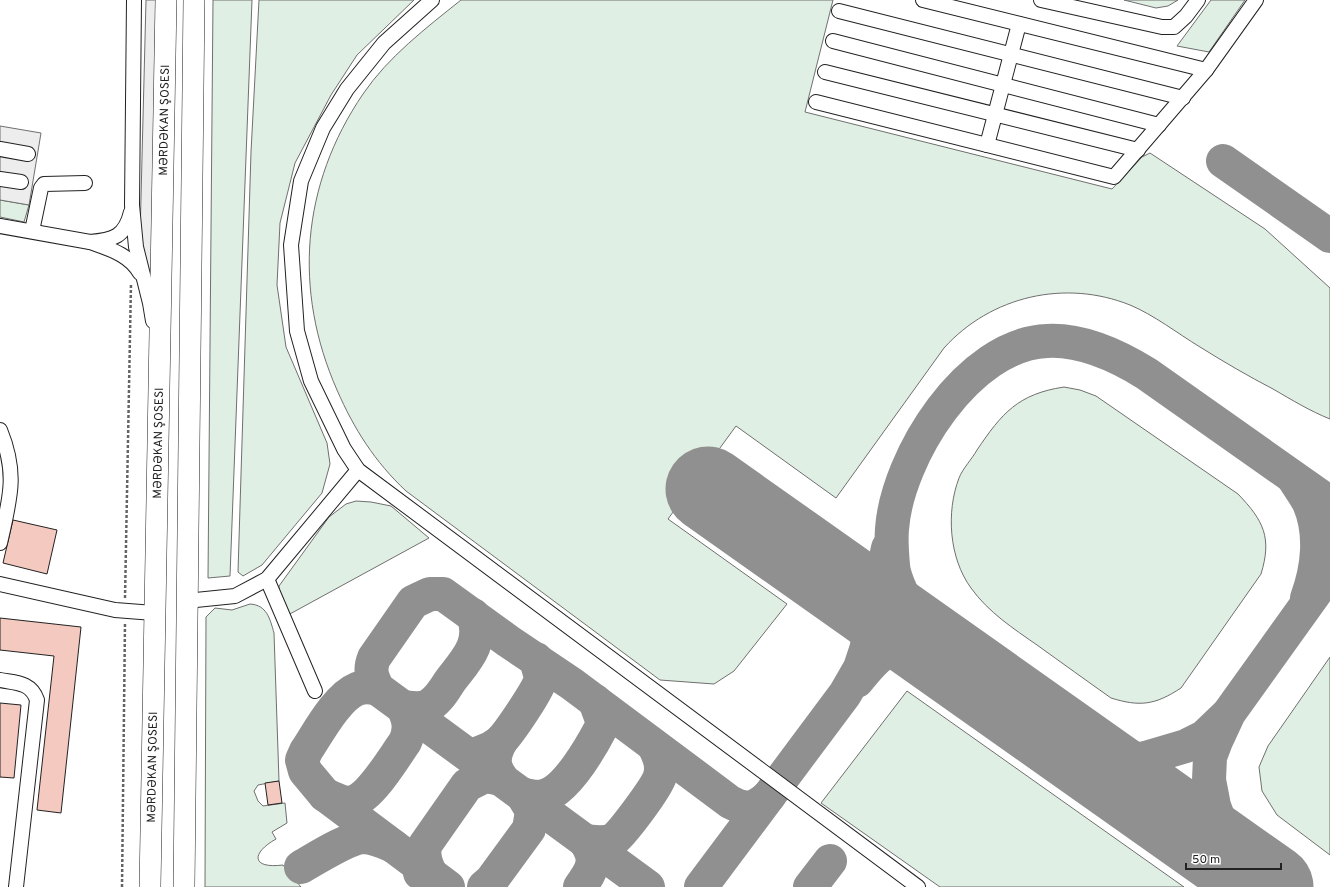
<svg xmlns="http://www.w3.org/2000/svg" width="1330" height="887" font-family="Overpass,sans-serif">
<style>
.green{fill:#e0efe3;stroke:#6f6f6f}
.parking{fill:#ededed;stroke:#6f6f6f}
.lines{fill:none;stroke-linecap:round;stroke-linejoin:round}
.taxiway{stroke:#909090;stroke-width:34}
.runway{stroke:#909090;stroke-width:85}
.building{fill:#f3c9c0;stroke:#222}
.minor-casing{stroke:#222;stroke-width:16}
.highway-casing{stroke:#222;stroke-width:22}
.path{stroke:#646464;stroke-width:2.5;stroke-dasharray:3 2;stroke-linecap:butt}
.minor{stroke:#fff;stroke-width:14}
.highway{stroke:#fff;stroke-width:21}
.labels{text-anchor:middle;stroke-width:3;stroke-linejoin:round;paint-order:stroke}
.street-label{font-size:12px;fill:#222;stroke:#fff}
</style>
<rect width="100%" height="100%" fill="#fff"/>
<g class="green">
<path d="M213,0H252L230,576L208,578Z"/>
<path d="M259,0H414L357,55L331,95L295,163L280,223L277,285L286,347L327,443L330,464L322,493L262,565L243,576L238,572L251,152Z"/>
<path d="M461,0H833L805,112L1112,189L1142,157L1150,153L1265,229L1330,288V419C1310,411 1292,400 1273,389C1248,376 1224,362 1200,347C1177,333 1154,315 1130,305C1065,279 991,296 944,348L836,498L736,426L668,519L787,604L734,671L714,684L660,680L406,491C375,462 354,429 337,390C293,290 301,185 363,94C388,57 426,28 461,0Z"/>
<path d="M1124,0H1178L1168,6L1156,8Z"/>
<path d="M1211,0H1245L1209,52L1177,46Z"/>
<path d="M0,200L29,205L24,222L0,217Z"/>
<path d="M1064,387L1080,390L1096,396L1238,494C1264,521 1272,538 1261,574L1181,688C1155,705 1140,707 1111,698C1087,681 1062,663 1037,645C1014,629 988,612 971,588C949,558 946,512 959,478C963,468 972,459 977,450C1002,413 1018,394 1064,387Z"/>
<path d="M356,501L371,502L391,506L429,538L288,615L279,591V586L329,517L346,504Z"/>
<path d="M250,604C267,605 270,619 274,633L279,781L258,785L254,791L258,801L263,806L285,803L287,823L272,832L276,839C251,853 251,869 283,865L301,887H205L206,617L215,608L232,610Z"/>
<path d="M1330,657V855L1277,815L1262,791L1259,767L1268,746Z"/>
<path d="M907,691L1184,887H940L821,803Z"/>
</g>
<g class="parking">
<path d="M146,0H156L151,284L140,237Z"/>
<path d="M0,126L41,133L29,205L0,200Z"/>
</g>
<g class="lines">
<g class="taxiway">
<path d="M1223,161L1330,236"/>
<path d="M1294,479C1299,487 1305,495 1309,503C1322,533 1318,568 1307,598"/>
<path d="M929,646C919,626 894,585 893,565C892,554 891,541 892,529C897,457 968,344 1047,341C1083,339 1118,356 1147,374L1330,503"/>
<path d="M857,681C880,652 890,642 929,646"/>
<path d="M378,689C371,687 364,686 357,689C337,697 318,733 306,751L302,760L305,771L325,795L448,887"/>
<path d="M1073,747L1112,757L1142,759L1186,746L1204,737L1226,716"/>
<path d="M481,752C488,750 495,746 500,742C509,733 539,689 541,678L536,659"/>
<path d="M522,794C529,796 536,798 544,796C566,791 591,747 601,728L602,720L595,701"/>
<path d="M325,795C333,798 341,803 349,803C369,801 394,757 405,742C411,729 409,720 403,707C412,708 422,710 430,705C439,699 445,689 450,681C466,660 484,643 473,615"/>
<path d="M585,841C594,842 604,844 613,840C622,834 657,787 660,776C663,765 659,756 654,746"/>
<path d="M301,867C315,859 351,836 366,837C376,838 384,842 393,846"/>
<path d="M1249,872L1227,841L1214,806L1209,780L1210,757L1216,741L1229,713L1330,572"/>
<path d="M420,873L431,875C426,864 423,857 425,845L467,785L485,776L502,779C492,765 493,756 501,741"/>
<path d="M484,887L491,881L529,829L532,811L522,794"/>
<path d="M580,887C593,869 598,860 585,841"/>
<path d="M648,887L378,689C372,678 369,670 374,658L413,602L430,594H443L508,641L572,684L730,802C747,811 755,809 769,796"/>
<path d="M701,887L845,694L860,668L866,650L888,548"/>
<path d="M810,887L830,861"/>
</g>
<path class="runway" d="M708,489L1271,887"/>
</g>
<g class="building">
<path d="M13,520L57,530L47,574L3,563Z"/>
<path d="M0,618L81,627L61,813L37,810L54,656L0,650Z"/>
<path d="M0,703L21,705L14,778L0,777Z"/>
<path d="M279,781L282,803L268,805L265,783Z"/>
</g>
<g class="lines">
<defs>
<g id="minor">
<path d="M134,0L132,205L136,247L150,303L153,321"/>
<path d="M432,0L384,43L347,89L323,128L301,181L291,245L297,331L311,381L344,449L358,470L918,887"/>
<path d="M923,0L1206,70"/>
<path d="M1041,0L1162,27H1174L1186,16L1198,0"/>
<path d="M839,11L1183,98"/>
<path d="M833,41L1159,125"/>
<path d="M825,72L1138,150"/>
<path d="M816,102L1114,177L1206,70L1256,0"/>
<path d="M987,145L1019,24"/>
<path d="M0,149L28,154"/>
<path d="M0,179L21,182"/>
<path d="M131,212C125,237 113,240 90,242C109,249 129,254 140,273"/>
<path d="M0,226L90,242"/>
<path d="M32,231L41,188L44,184L85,183"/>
<path d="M0,430C18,474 10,498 0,543"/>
<path d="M267,579L315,691"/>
<path d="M0,584L115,610L154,613"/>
<path d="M186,601L235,596L267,579L358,470"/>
<path d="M0,680C16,683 31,682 37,700L16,887"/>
</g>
<g id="highway">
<path d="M150,887L166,0"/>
<path d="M184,887L194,0"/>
</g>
</defs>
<use href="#minor" class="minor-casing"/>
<use href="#highway" class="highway-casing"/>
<g class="path">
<path d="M125,598L131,283"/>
<path d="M122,887L125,623"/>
</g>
<use href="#minor" class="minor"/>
<use href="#highway" class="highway"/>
</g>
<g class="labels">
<g class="street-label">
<text transform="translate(164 120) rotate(-89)" y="4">MƏRDƏKAN ŞOSESI</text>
<text transform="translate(158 443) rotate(-89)" y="4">MƏRDƏKAN ŞOSESI</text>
<text transform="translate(152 767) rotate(-89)" y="4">MƏRDƏKAN ŞOSESI</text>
</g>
</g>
<path d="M1186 863v6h95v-6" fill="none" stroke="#222222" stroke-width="2"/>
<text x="1192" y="863" font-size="12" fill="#222222" stroke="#ffffff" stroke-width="3" paint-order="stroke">50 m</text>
</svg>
